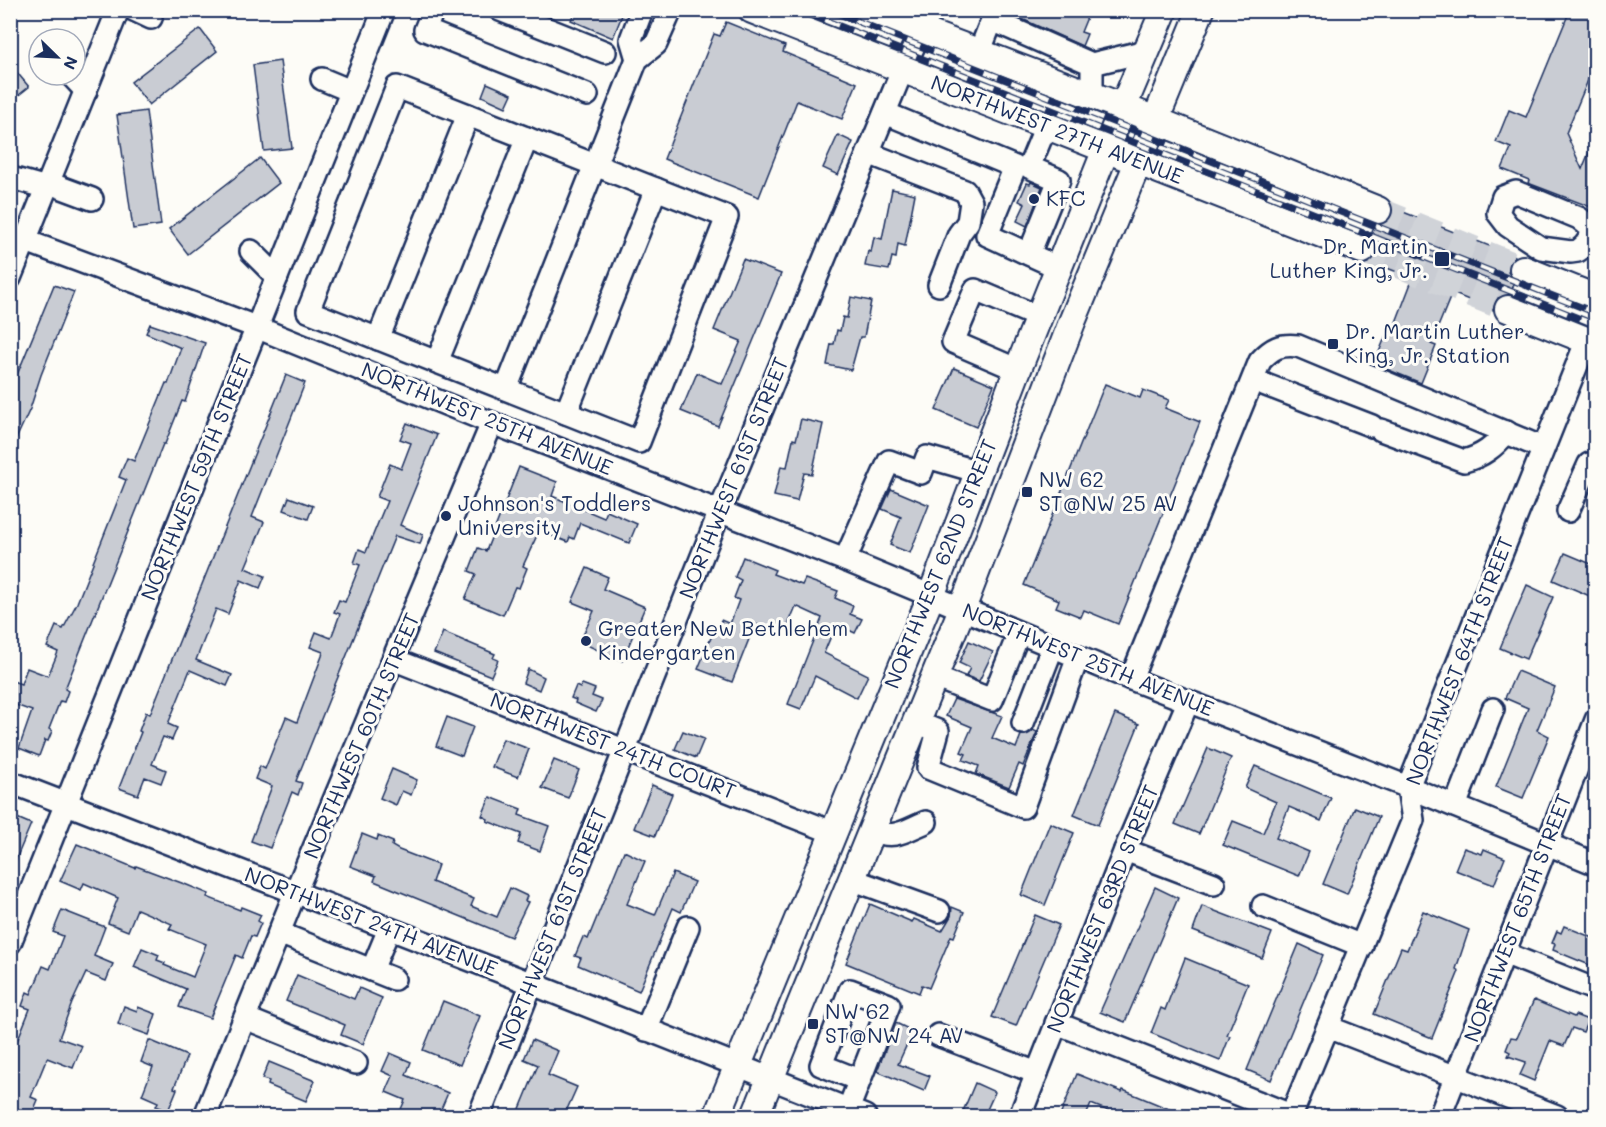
<svg xmlns="http://www.w3.org/2000/svg" width="1606" height="1127" font-family="Mali,sans-serif">
<style>
.building{fill:#c9ccd3;stroke:#1b2f5e;stroke-width:1.5}
.lines{fill:none;stroke-linecap:round;stroke-linejoin:round}
.major-tunnel{stroke:#d0d3d8;stroke-width:26;stroke-dasharray:26 13;stroke-linecap:butt}
.minor-casing{stroke:#1b2f5e;stroke-width:26}
.major-casing{stroke:#1b2f5e;stroke-width:30}
.minor{stroke:#fdfcf7;stroke-width:21}
.major{stroke:#fdfcf7;stroke-width:26}
.rail-casing{stroke:#1b2f5e;stroke-width:7}
.rail{stroke:#fdfcf7;stroke-width:4.5;stroke-dasharray:14;stroke-linecap:butt}
.poi-dot{fill:#1b2f5e;stroke:#fdfcf7;stroke-width:2}
.labels{text-anchor:middle;stroke-width:6;stroke-linejoin:round;paint-order:stroke}
.street-label{font-size:21px;fill:#1b2f5e;stroke:#fdfcf7}
.poi-label{font-size:21px;fill:#1b2f5e;stroke:#fdfcf7;text-anchor:start}
</style>
<rect width="100%" height="100%" fill="#fdfcf7"/>
<filter id="ink" filterUnits="userSpaceOnUse"><feTurbulence type="fractalNoise" baseFrequency=".0167" numOctaves="2"/><feDisplacementMap in="SourceGraphic" scale="12" xChannelSelector="R" yChannelSelector="G"/><feConvolveMatrix kernelMatrix="1 2 1 2 8 2 1 2 1" color-interpolation-filters="sRGB"/></filter>
<g filter="url(#ink)">
<g class="building">
<path d="M575,10H624L613,38L571,20Z"/>
<path d="M1002,10H1090L1081,32L1087,34L1082,46Z"/>
<path d="M1570,10H1596V61L1566,133L1582,169L1596,136V209L1528,183L1529,180L1502,169L1511,148L1496,142L1509,110L1526,117Z"/>
<path d="M726,22L785,46L783,52L857,83L842,119L797,101L759,197L664,159L714,34L720,36Z"/>
<path d="M200,29L217,51L149,105L131,82Z"/>
<path d="M280,61L292,148L264,151L253,65Z"/>
<path d="M10,64L29,87L10,102Z"/>
<path d="M487,83L512,94L506,107L482,96Z"/>
<path d="M146,111L161,225L133,229L117,115Z"/>
<path d="M838,135L853,142L838,175L823,168Z"/>
<path d="M260,158L279,183L188,254L169,229Z"/>
<path d="M1031,182L1042,187L1027,226L1017,221L1025,204L1019,201L1027,183L1030,184Z"/>
<path d="M892,189L915,194L905,246L898,244L896,258L892,257L889,270L865,266L868,251L871,252L874,237L882,239Z"/>
<path d="M1393,208L1515,256L1509,264L1508,272L1515,281L1510,295L1498,298L1494,303L1493,310L1452,293L1431,344L1436,346L1421,383L1374,364L1389,328L1393,330L1413,278L1371,262L1376,256L1377,248L1374,241L1370,238L1375,224L1381,225L1388,221L1392,215Z"/>
<path d="M743,259L781,274L718,426L681,411L697,373L722,384L741,341L714,330Z"/>
<path d="M54,285L74,292L41,375L30,409L10,452V392Z"/>
<path d="M851,297L871,301L864,337H860L851,370L827,365L831,344H834L837,330L840,331L843,317L847,318Z"/>
<path d="M150,324L205,343L185,402L182,401L165,444H163L65,689L68,691L64,702L60,701L49,729L52,731L48,741L45,740L39,756L19,748L32,711L10,703V680L21,684L27,668L48,676L58,652L47,647L56,626L63,629L77,603L126,480L119,477L127,458L134,461L166,383L168,384L181,348L146,333Z"/>
<path d="M954,368L994,385L976,427L936,410Z"/>
<path d="M286,375L305,383L252,517L264,522L245,568L265,576L260,588L241,580L228,614L216,609L196,660L232,675L227,686L190,670L168,724L177,728L172,740L163,737L152,764L166,770L161,783L145,777L138,795L119,788L141,732L139,731L146,712L150,714Z"/>
<path d="M1105,384L1140,398L1143,390L1169,400L1165,408L1200,422L1118,624L1084,610L1081,617L1056,607L1059,600L1024,585Z"/>
<path d="M801,419L823,424L812,474L804,473L797,501L774,496L781,466L787,467L793,439L796,440Z"/>
<path d="M407,423L437,435L400,525L423,535L420,544L395,536L296,781L302,783L298,795L292,792L270,848L251,841L272,786L255,779L260,766L265,769L286,717L297,722L322,656L323,652L310,647L316,632L331,638L340,614L334,612L339,600L345,602L360,565L354,563L359,549L366,552L387,501L377,497L390,464L401,469L411,443L400,439Z"/>
<path d="M519,467L557,482L552,496L604,518L607,511L637,524L629,543L580,523L574,539L570,537L568,542L539,531L523,566L527,568L519,588L515,587L503,615L465,599L476,574L469,571L478,548L486,551Z"/>
<path d="M891,489L929,505L910,553L890,545L901,517L882,509Z"/>
<path d="M289,497L313,506L308,519L284,510Z"/>
<path d="M1565,553L1596,566V588L1592,597L1553,580Z"/>
<path d="M743,557L775,570L773,574L802,585L805,579L838,591L835,598L853,606L850,614L862,619L855,633L836,624L824,653L868,675L857,698L815,676L801,709L788,704L822,618L796,606L784,635L755,624L732,682L698,669L715,628L718,629L721,620L730,624L739,600L734,598L741,580L735,577Z"/>
<path d="M587,568L608,577L603,589L645,607L622,661L580,642L594,611L572,602Z"/>
<path d="M1527,585L1553,597L1526,659L1500,648Z"/>
<path d="M443,632L495,654L493,658L498,660L491,676L434,653Z"/>
<path d="M969,641L993,652L979,681L966,676L970,668L959,663Z"/>
<path d="M528,669L544,677L539,690L523,683Z"/>
<path d="M1517,671L1555,687L1537,730L1549,736L1523,798L1496,787L1528,708L1505,698Z"/>
<path d="M582,684L595,689L592,696L602,700L596,712L575,703L576,700L571,698L576,686L580,688Z"/>
<path d="M954,699L1002,716L992,738L1016,748L1021,735H1025L1033,730L1037,732L1023,766L1019,764L1009,787L976,774L979,766L963,760L966,754L961,752L972,727L946,716Z"/>
<path d="M1115,714L1139,724L1098,825L1074,815Z"/>
<path d="M447,717L473,727L462,756L436,746Z"/>
<path d="M683,731L704,739L696,758L675,749Z"/>
<path d="M503,739L529,749L518,777L492,767Z"/>
<path d="M1208,748L1231,758L1199,834L1175,824Z"/>
<path d="M554,760L579,770L568,798L542,788Z"/>
<path d="M1255,766L1331,798L1321,821L1289,807L1276,838L1309,852L1299,876L1223,845L1233,821L1263,833L1276,802L1245,788Z"/>
<path d="M392,769L417,780L411,795L402,791L396,805L380,798Z"/>
<path d="M652,785L672,794L655,836L634,828Z"/>
<path d="M490,797L521,809L519,815L549,826L540,851L518,843L521,834L487,821L488,819L482,816Z"/>
<path d="M1355,807L1379,817L1347,894L1323,884Z"/>
<path d="M10,815L31,824L11,871H10Z"/>
<path d="M1050,823L1074,833L1045,905L1021,895Z"/>
<path d="M362,834L377,840L378,836L393,842L392,846L399,850L438,865L432,882L474,899L471,906L497,917L510,888L527,896L525,901L528,902L511,937L374,881L376,876L350,866Z"/>
<path d="M77,844L135,868L136,866L187,885L209,894L207,897L240,910L241,907L261,915L258,921L261,923L255,937L251,936L242,958L236,955L210,1018L179,1007L186,989L134,967L142,948L159,955L157,960L165,963L164,965L193,977L206,944L169,929L172,924L137,909L128,931L108,923L118,898L84,883L81,890L60,881Z"/>
<path d="M1464,848L1482,854L1484,849L1505,858L1494,885L1455,870Z"/>
<path d="M624,851L645,861L627,904L655,915L673,873L694,882L681,912L673,908L639,991L578,965L581,958L575,956L583,937L588,939Z"/>
<path d="M1155,887L1178,898L1125,1022L1100,1012Z"/>
<path d="M870,904L912,922L914,919L942,931L951,916L952,907L964,912L954,937L951,936L929,988L922,985L919,993L846,963Z"/>
<path d="M1202,906L1272,933L1262,958L1193,931Z"/>
<path d="M62,910L105,927L94,956L113,964L106,981L86,973L72,1003L59,1038L82,1046L73,1068L47,1058L31,1097L38,1100L31,1116H10V1059L30,1009L22,1006L27,992L31,994L43,966L50,969L63,936L53,932Z"/>
<path d="M1423,911L1469,930L1456,969L1459,971L1432,1038L1374,1014L1401,948L1407,950Z"/>
<path d="M1035,915L1059,925L1016,1026L992,1017Z"/>
<path d="M1564,926L1596,939V957L1592,966L1553,950L1555,944L1552,943L1557,931L1561,933Z"/>
<path d="M1299,944L1323,955L1271,1080L1247,1070Z"/>
<path d="M1185,958L1248,984L1227,1035L1230,1036L1220,1061L1151,1033L1161,1008L1165,1010Z"/>
<path d="M297,975L354,999L359,988L382,998L363,1044L341,1035L345,1025L286,1001Z"/>
<path d="M1534,1000L1574,1017L1575,1015L1588,1020L1583,1032L1572,1028L1564,1046L1550,1041L1534,1081L1520,1075L1526,1062L1508,1056L1510,1052L1506,1050L1511,1037L1517,1038Z"/>
<path d="M443,1001L480,1016L460,1065L423,1050Z"/>
<path d="M124,1006L137,1011L138,1007L156,1014L149,1035L118,1024Z"/>
<path d="M896,1023L913,1031L898,1064L930,1076L924,1091L877,1071Z"/>
<path d="M149,1040L187,1056L174,1088L177,1089L168,1111L156,1106L158,1102L142,1095L153,1067L141,1062Z"/>
<path d="M532,1040L558,1051L548,1075L577,1087L564,1116H517L538,1065L524,1059Z"/>
<path d="M390,1053L411,1062L406,1075L448,1093L438,1116H398L405,1100L386,1092L393,1076L382,1071Z"/>
<path d="M269,1062L315,1081L306,1101L268,1085L269,1081L262,1079Z"/>
<path d="M1077,1074L1122,1092L1123,1090L1186,1116H1121L1091,1104L1086,1116H1060Z"/>
<path d="M975,1083L995,1092L984,1116H961Z"/>
</g>
<g class="lines">
<g class="major-tunnel">
<path d="M1378,210L1523,269"/>
<path d="M1362,250L1508,309"/>
</g>
<defs>
<g id="minor">
<path d="M134,10L151,18"/>
<path d="M433,10L425,30L587,95"/>
<path d="M500,10L605,52"/>
<path d="M979,53L992,20L1092,64V95"/>
<path d="M637,59L631,39L642,10"/>
<path d="M1092,64L1146,51"/>
<path d="M71,75L86,91"/>
<path d="M322,79L351,91"/>
<path d="M397,87L727,217L639,442L308,311Z"/>
<path d="M885,113L1015,167L987,235L1059,268"/>
<path d="M868,153L965,191L971,202L968,222L959,234L939,285"/>
<path d="M15,179L47,188"/>
<path d="M49,183L92,199"/>
<path d="M1516,192L1579,218L1590,227L1592,235L1585,245L1578,251L1571,252L1541,248L1508,226L1498,213L1503,197Z"/>
<path d="M10,235L256,327L492,423L845,560L1131,679L1408,787L1596,864"/>
<path d="M251,251L277,277"/>
<path d="M1029,254L1059,180L1029,167L1046,126"/>
<path d="M10,278L118,10"/>
<path d="M378,339L468,115"/>
<path d="M437,362L527,138"/>
<path d="M1018,370L953,342L975,290L1039,317"/>
<path d="M1253,380L1372,426"/>
<path d="M506,389L637,59L656,44L671,10"/>
<path d="M566,413L656,189"/>
<path d="M1381,430L1464,461C1483,456 1494,447 1507,432"/>
<path d="M1568,511L1589,464L1596,467"/>
<path d="M845,560L889,461L921,473L927,457L979,472"/>
<path d="M395,660L832,832"/>
<path d="M934,677L992,700L1019,633"/>
<path d="M1131,679L1260,361C1272,348 1280,344 1298,346L1543,448"/>
<path d="M916,722L938,731L928,768L1023,807L1078,657"/>
<path d="M1023,723L1053,646"/>
<path d="M10,782L530,983L865,1116"/>
<path d="M1455,806L1493,709"/>
<path d="M871,831C897,839 902,832 926,822"/>
<path d="M1125,850L1214,884"/>
<path d="M851,879L939,911"/>
<path d="M1263,906L1362,946"/>
<path d="M279,933L394,979"/>
<path d="M10,943L384,10"/>
<path d="M1504,953L1596,990"/>
<path d="M372,970L389,929"/>
<path d="M245,1018L356,1063"/>
<path d="M1056,1023L1291,1115"/>
<path d="M1328,1027L1557,1116"/>
<path d="M646,1030L688,927"/>
<path d="M938,1035L1037,1073"/>
<path d="M848,1110L889,1005L850,990L821,1065L859,1080"/>
<path d="M205,1116L295,893L492,423"/>
<path d="M479,1116L720,511L902,71L931,10"/>
<path d="M1020,1116L1125,850L1188,702"/>
<path d="M1291,1116L1413,820L1408,787L1587,340"/>
<path d="M1440,1116L1596,720"/>
</g>
<g id="major">
<path d="M752,10L1362,250"/>
<path d="M867,10L1123,107L1378,210"/>
<path d="M1523,269L1596,298"/>
<path d="M1508,309L1596,344"/>
<path d="M717,1116L931,596L1016,374L1123,107L1164,10"/>
<path d="M755,1116L962,609L1072,322L1201,10"/>
</g>
</defs>
<use href="#minor" class="minor-casing"/>
<use href="#major" class="major-casing"/>
<use href="#minor" class="minor"/>
<use href="#major" class="major"/>
<defs>
<g id="rail">
<path d="M799,10L1596,325"/>
<path d="M829,10L1596,313"/>
</g>
</defs>
<use href="#rail" class="rail-casing"/>
<use href="#rail" class="rail"/>
</g>
</g>
<g class="poi-dot">
<circle cx="1034" cy="199" r="6"/>
<rect x="1434" y="251" width="16" height="16" rx="3"/>
<rect x="1327" y="338" width="12" height="12" rx="3"/>
<rect x="1021" y="486" width="12" height="12" rx="3"/>
<circle cx="446" cy="516" r="6"/>
<circle cx="586" cy="641" r="6"/>
<rect x="807" y="1018" width="12" height="12" rx="3"/>
</g>
<g class="labels">
<g class="street-label">
<text transform="translate(1057 130) rotate(21)" y="7">NORTHWEST 27TH AVENUE</text>
<text transform="translate(487 419) rotate(22)" y="7">NORTHWEST 25TH AVENUE</text>
<text transform="translate(197 477) rotate(-68)" y="7">NORTHWEST 59TH STREET</text>
<text transform="translate(734 478) rotate(-68)" y="7">NORTHWEST 61ST STREET</text>
<text transform="translate(941 564) rotate(-68)" y="7">NORTHWEST 62ND STREET</text>
<text transform="translate(1088 660) rotate(22)" y="7">NORTHWEST 25TH AVENUE</text>
<text transform="translate(1460 661) rotate(-69)" y="7">NORTHWEST 64TH STREET</text>
<text transform="translate(362 736) rotate(-67)" y="7">NORTHWEST 60TH STREET</text>
<text transform="translate(613 746) rotate(21)" y="7">NORTHWEST 24TH COURT</text>
<text transform="translate(1103 909) rotate(-68)" y="7">NORTHWEST 63RD STREET</text>
<text transform="translate(1518 918) rotate(-69)" y="7">NORTHWEST 65TH STREET</text>
<text transform="translate(371 922) rotate(21)" y="7">NORTHWEST 24TH AVENUE</text>
<text transform="translate(553 929) rotate(-68)" y="7">NORTHWEST 61ST STREET</text>
</g>
<g class="poi-label">
<text x="1046" y="206">KFC</text>
<text x="1428" y="254" text-anchor="end">Dr. Martin<tspan x="1428" dy="24">Luther King, Jr.</tspan></text>
<text x="1345" y="339">Dr. Martin Luther<tspan x="1345" dy="24">King, Jr. Station</tspan></text>
<text x="1039" y="487">NW 62<tspan x="1039" dy="24">ST@NW 25 AV</tspan></text>
<text x="458" y="511">Johnson's Toddlers<tspan x="458" dy="24">University</tspan></text>
<text x="598" y="636">Greater New Bethlehem<tspan x="598" dy="24">Kindergarten</tspan></text>
<text x="825" y="1019">NW 62<tspan x="825" dy="24">ST@NW 24 AV</tspan></text>
</g>
</g>
<rect width="1606" height="1127" fill="none" stroke="#fdfcf7" stroke-width="36"/>
<rect x="18" y="18" width="1570" height="1091" fill="none" stroke="#1b2f5e" stroke-width="2" filter="url(#ink)"/>
<g transform="translate(57 57) rotate(114)"><circle r="28" fill="#fdfcf7" stroke="#a3aaba" stroke-width="1.5"/>
<path d="M0-4.5L10 22L0 15L-10 22Z" fill="#1b2f5e"/>
<text y="-9" font-size="16" font-weight="bold" text-anchor="middle" fill="#1b2f5e">N</text>
</g>
</svg>
